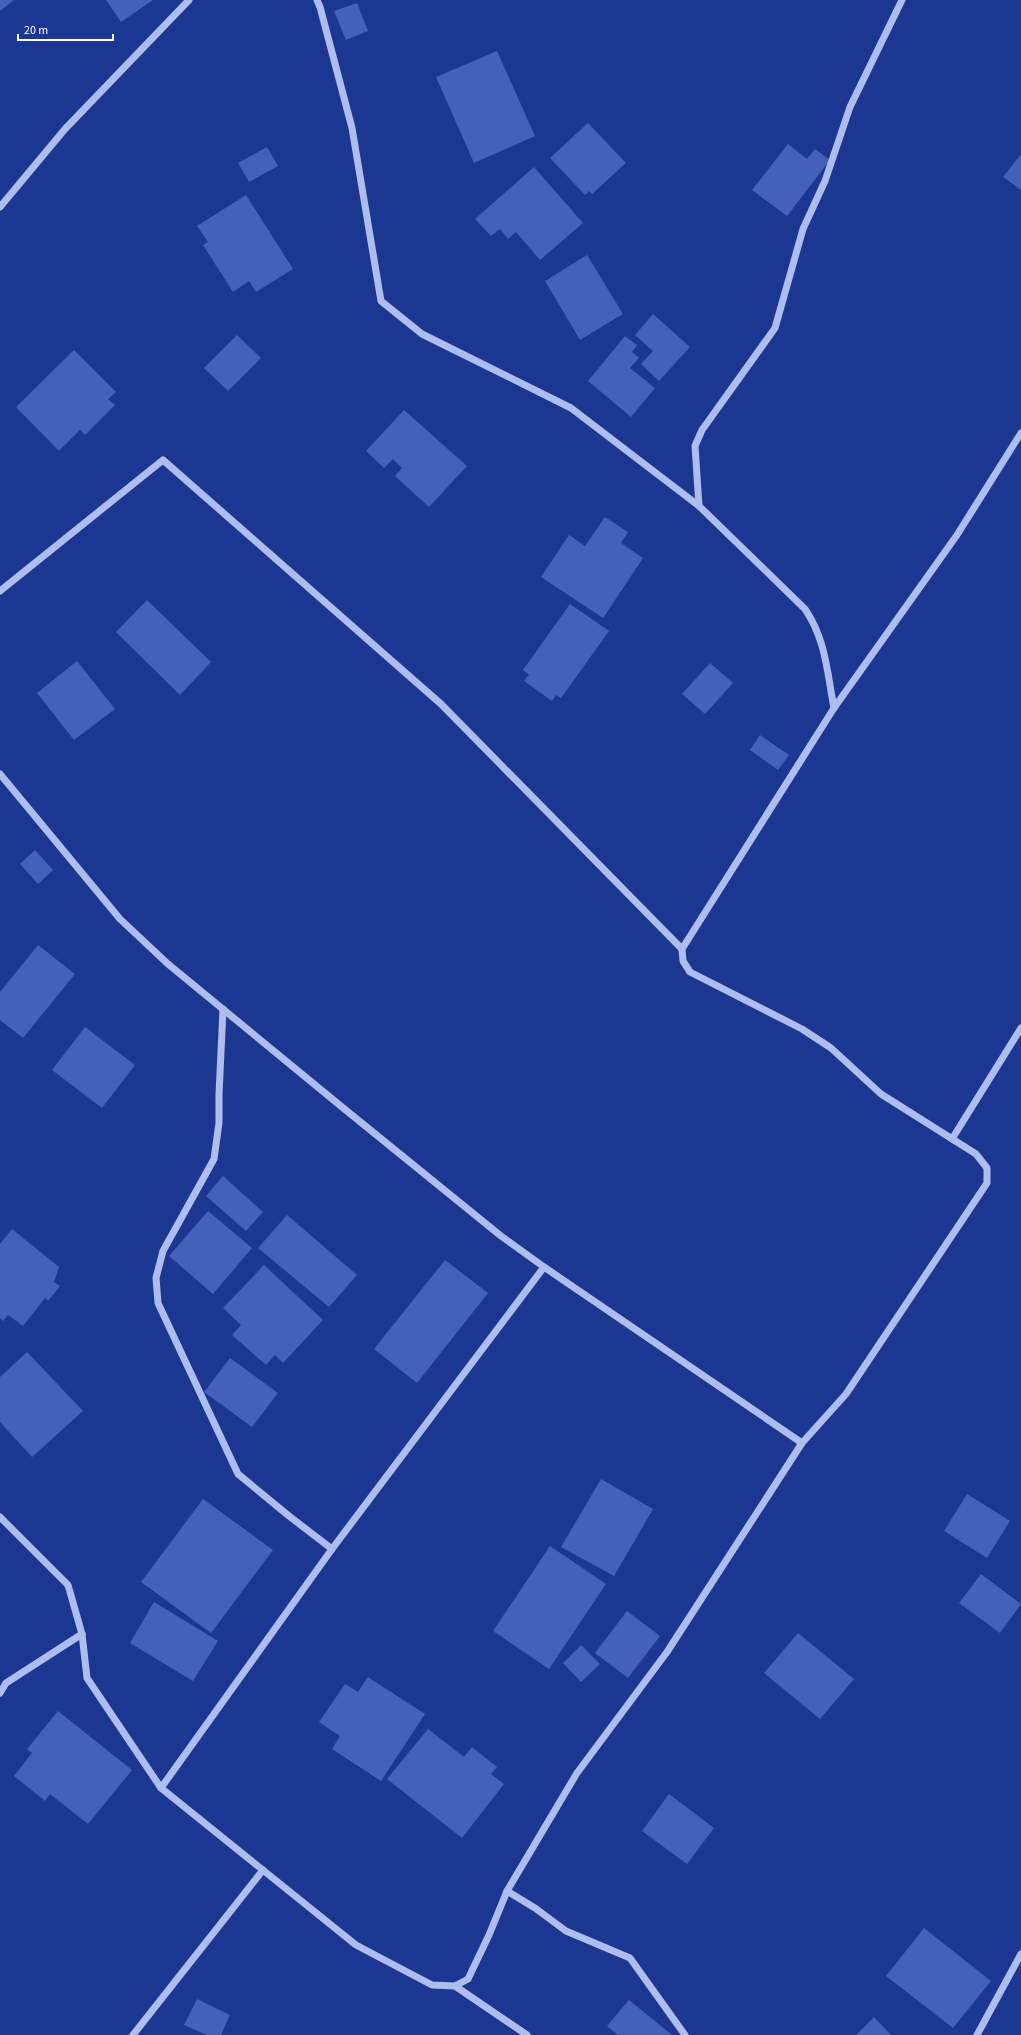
<svg xmlns="http://www.w3.org/2000/svg" width="1021" height="2035" font-family="'Source Sans 3',sans-serif">
<style>
.building{fill:#4560b9}
.lines{fill:none;stroke-linecap:round;stroke-linejoin:round}
.minor{stroke:#adbdee;stroke-width:7}
</style>
<rect width="100%" height="100%" fill="#1c3792"/>
<g class="building">
<path d="M0,0H14L0,11Z"/>
<path d="M106,0H153L121,22Z"/>
<path d="M357,3L368,31L346,40L334,11Z"/>
<path d="M497,51L535,136L474,163L436,77Z"/>
<path d="M588,123L626,163L592,194L589,191L585,195L550,158Z"/>
<path d="M788,144L807,159L815,149L830,160L787,216L752,190Z"/>
<path d="M267,147L278,166L249,182L238,163Z"/>
<path d="M1021,154V190L1003,177Z"/>
<path d="M534,167L583,223L540,260L516,232L508,239L500,229L491,236L475,219Z"/>
<path d="M246,195L293,269L256,292L249,281L233,292L203,245L208,242L197,226Z"/>
<path d="M587,255L623,314L580,340L545,281Z"/>
<path d="M653,314L690,347L659,381L641,364L653,351L635,335Z"/>
<path d="M237,335L261,358L228,391L204,368Z"/>
<path d="M625,336L637,345L632,352L639,358L630,368L655,388L631,417L588,381Z"/>
<path d="M74,350L116,392L108,399L115,405L85,435L80,430L59,451L16,407Z"/>
<path d="M404,410L467,466L429,507L395,476L402,468L393,459L384,468L366,451Z"/>
<path d="M605,517L628,532L621,543L643,558L603,618L541,577L569,535L585,546Z"/>
<path d="M147,600L211,662L180,695L116,632Z"/>
<path d="M570,604L609,631L561,698L556,695L552,701L524,681L529,675L523,670Z"/>
<path d="M77,661L115,709L74,740L37,693Z"/>
<path d="M710,663L733,683L705,714L682,694Z"/>
<path d="M760,735L789,755L778,770L750,750Z"/>
<path d="M35,850L53,870L38,884L20,864Z"/>
<path d="M38,945L75,974L23,1038L0,1020V992Z"/>
<path d="M85,1027L135,1065L102,1108L52,1070Z"/>
<path d="M223,1176L263,1212L246,1231L206,1196Z"/>
<path d="M208,1211L252,1248L213,1294L169,1256Z"/>
<path d="M287,1215L357,1275L329,1307L258,1248Z"/>
<path d="M12,1229L59,1267L54,1282L60,1286L48,1301L45,1298L23,1326L8,1315L3,1321L0,1318V1244Z"/>
<path d="M445,1260L488,1293L417,1383L374,1349Z"/>
<path d="M264,1265L323,1320L283,1363L275,1355L266,1365L232,1335L241,1325L223,1308Z"/>
<path d="M27,1352L83,1411L32,1457L0,1422V1377Z"/>
<path d="M230,1358L278,1393L252,1427L204,1392Z"/>
<path d="M601,1479L653,1509L614,1576L561,1547Z"/>
<path d="M967,1494L1010,1521L987,1558L944,1531Z"/>
<path d="M203,1499L273,1550L211,1633L141,1582Z"/>
<path d="M550,1546L606,1584L549,1669L493,1631Z"/>
<path d="M981,1574L1021,1604L1000,1633L959,1603Z"/>
<path d="M154,1602L218,1641L193,1681L130,1643Z"/>
<path d="M627,1611L660,1636L628,1678L595,1653Z"/>
<path d="M798,1633L854,1679L820,1719L764,1673Z"/>
<path d="M581,1645L600,1664L581,1682L563,1663Z"/>
<path d="M368,1677L425,1714L381,1781L332,1749L340,1736L319,1722L345,1684L358,1692Z"/>
<path d="M58,1711L132,1770L88,1824L50,1794L45,1801L14,1776L32,1753L27,1749Z"/>
<path d="M428,1729L464,1757L472,1747L497,1767L491,1774L504,1784L462,1838L387,1779Z"/>
<path d="M669,1794L714,1828L687,1864L642,1831Z"/>
<path d="M924,1928L991,1981L953,2028L886,1976Z"/>
<path d="M197,1999L230,2015L221,2035H207L184,2025Z"/>
<path d="M629,2000L672,2035H618L607,2026Z"/>
<path d="M874,2017L891,2035H856Z"/>
</g>
<g class="lines">
<g class="minor">
<path d="M317,0L320,7L352,128L381,301L422,334L571,408L699,506"/>
<path d="M0,207L65,129L189,0"/>
<path d="M0,591L163,460L441,704L682,949"/>
<path d="M834,708L957,535L1021,433"/>
<path d="M0,774L120,919L168,964L342,1107L501,1236L544,1267L332,1549L161,1788"/>
<path d="M223,1009L219,1095V1123L214,1159L163,1251L156,1278L158,1303L238,1474L289,1516L332,1549"/>
<path d="M952,1139L1021,1028"/>
<path d="M544,1267L802,1443L846,1394L987,1183V1168L976,1154L881,1094L831,1048L802,1029L690,972L683,961L682,949L834,708C827,672 826,640 805,609L699,506L695,446L702,430L775,328L803,229L825,181L850,107L902,0"/>
<path d="M0,1517L68,1585L82,1634L87,1678L161,1788L356,1945L432,1985L455,1986L468,1979L489,1935L507,1891L535,1908L566,1931L630,1958L685,2035"/>
<path d="M0,1693L6,1683L82,1634"/>
<path d="M507,1891L577,1773L667,1652L802,1443"/>
<path d="M455,1986L527,2035"/>
<path d="M133,2035L263,1870"/>
<path d="M977,2035L1021,1954"/>
</g>
</g>
<path d="M18 34v6h95v-6" fill="none" stroke="#ffffff" stroke-width="2"/>
<text x="24" y="34" font-size="12" fill="#ffffff" stroke="#1c3792" stroke-width="3" paint-order="stroke">20 m</text>
</svg>
